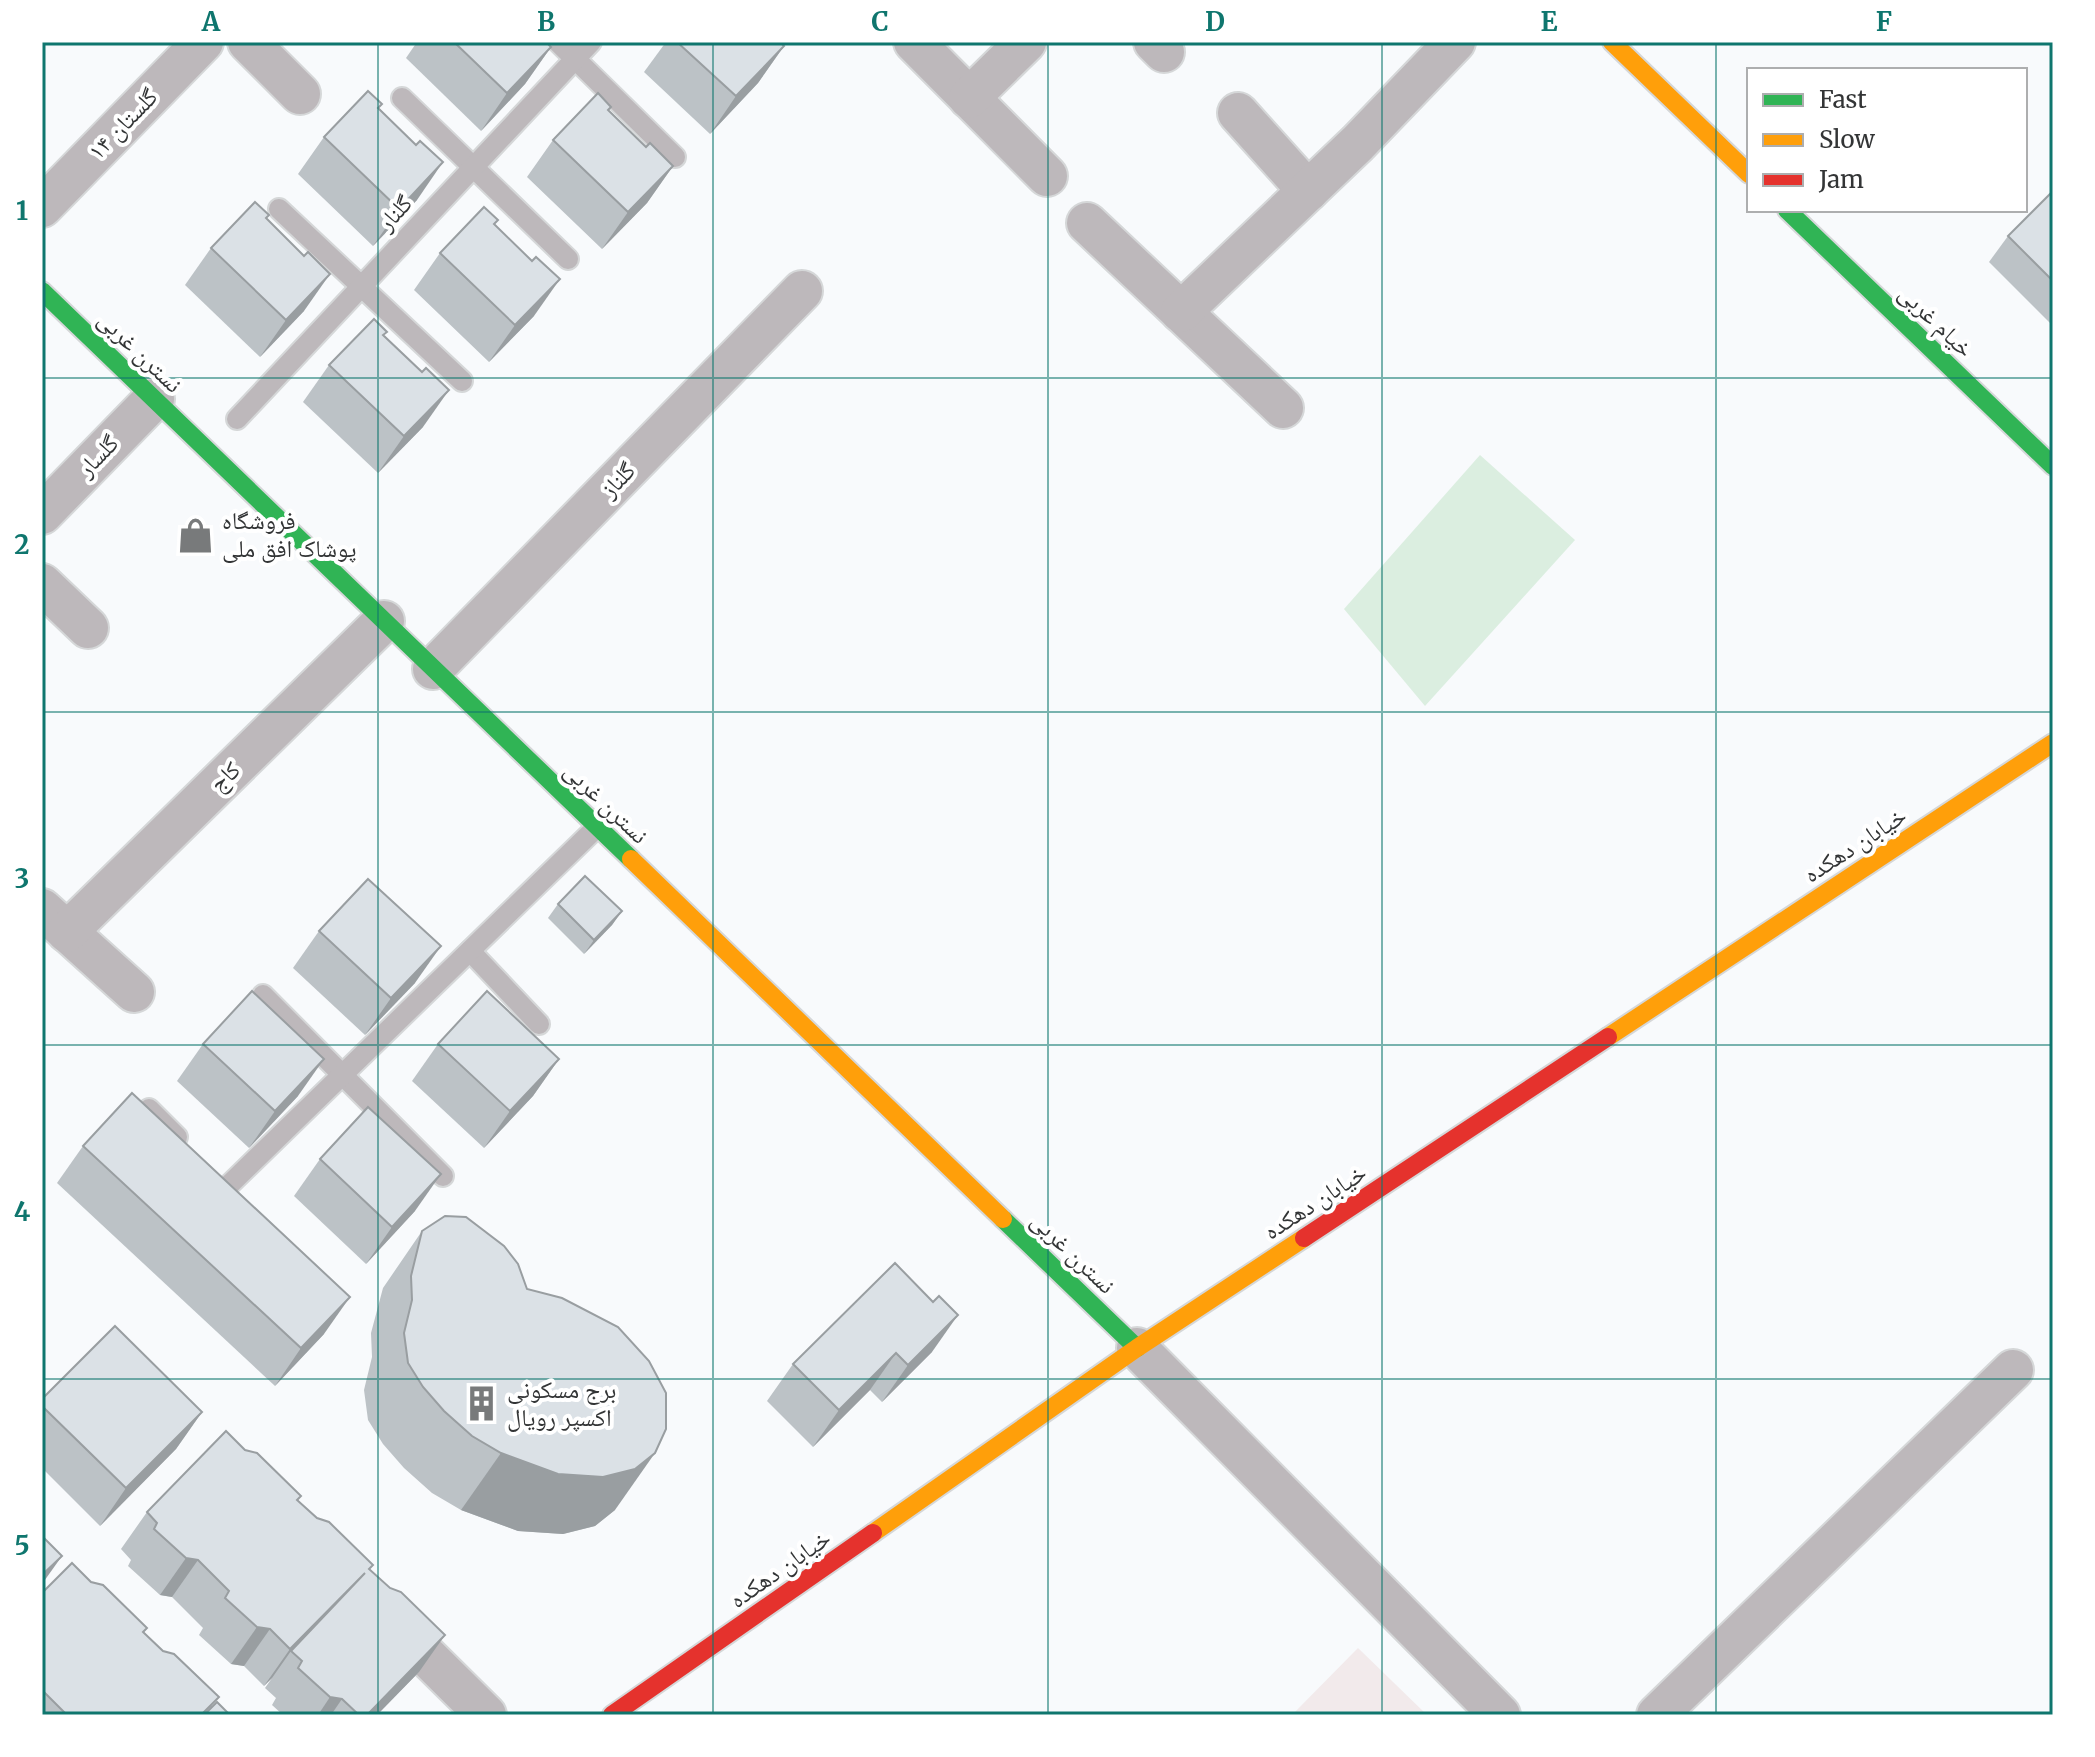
<svg xmlns="http://www.w3.org/2000/svg" width="2095" height="1757" font-family="Merriweather,'Noto Naskh Arabic',serif">
<style>
.commercial{fill:#f2eaeb}
.green{fill:#dbeee0}
.lines{fill:none;stroke-linecap:round;stroke-linejoin:round}
.lane-casing{stroke:#d5d7d8;stroke-width:24}
.street-casing{stroke:#d5d7d8;stroke-width:44}
.fast-casing{stroke:#d5d7d8;stroke-width:22}
.slow-casing{stroke:#d5d7d8;stroke-width:22}
.jam-casing{stroke:#d5d7d8;stroke-width:22}
.lane{stroke:#bdb8bb;stroke-width:20}
.street{stroke:#bdb8bb;stroke-width:40}
.fast{stroke:#30b455;stroke-width:18}
.slow{stroke:#ff9f0a;stroke-width:18}
.jam{stroke:#e5322d;stroke-width:18}
.wall{fill:#bcc2c6}
.shaded-wall{fill:#999ea1}
.building{fill:#dbe1e6;stroke:#999ea1;stroke-width:2}
.grid{fill:none;stroke:#0f766e;stroke-width:2;stroke-opacity:0.55}
.labels{text-anchor:middle;stroke-width:8;stroke-linejoin:round;paint-order:stroke}
.street-label{font-size:24px;fill:#333536;stroke:#fff}
.poi-label{font-size:24px;fill:#333536;stroke:#fff;text-anchor:start}
.neatline{fill:none;stroke:#0f766e;stroke-width:3}
.grid-label{font-size:26px;text-anchor:middle;font-weight:bold;fill:#0f766e}
</style>
<rect width="100%" height="100%" fill="#f8fafc"/>
<path class="commercial" d="M1358,1648L1427,1715H1292Z"/>
<path class="green" d="M1480,455L1575,540L1425,706L1344,609Z"/>
<g class="lines">
<defs>
<g id="lane">
<path d="M558,42L675,157"/>
<path d="M402,98L568,259"/>
<path d="M279,209L462,381"/>
<path d="M237,419L591,42"/>
<path d="M470,951L539,1024"/>
<path d="M263,995L443,1176"/>
<path d="M149,1109L177,1137"/>
<path d="M227,1187L597,827"/>
</g>
<g id="street">
<path d="M248,42L300,94"/>
<path d="M914,42L1047,176"/>
<path d="M1154,42L1164,52"/>
<path d="M969,98L1026,42"/>
<path d="M1238,113L1308,191"/>
<path d="M42,207L203,42"/>
<path d="M1087,223L1283,408"/>
<path d="M1181,312L1358,143L1455,42"/>
<path d="M42,514L154,399"/>
<path d="M42,584L88,628"/>
<path d="M433,669L802,291"/>
<path d="M42,909L134,992"/>
<path d="M67,932L384,621"/>
<path d="M1137,1348L1500,1715"/>
<path d="M389,1619L486,1715"/>
<path d="M1657,1715L2013,1370"/>
</g>
<g id="fast">
<path d="M1787,210L2053,466"/>
<path d="M42,291L631,859"/>
<path d="M1003,1219L1137,1348"/>
</g>
<g id="slow">
<path d="M1612,42L1749,174"/>
<path d="M631,859L1003,1219"/>
<path d="M1608,1037L2053,743"/>
<path d="M873,1533L1137,1348L1304,1238"/>
</g>
<g id="jam">
<path d="M1304,1238L1608,1037"/>
<path d="M612,1715L873,1533"/>
</g>
</defs>
<use href="#lane" class="lane-casing"/>
<use href="#street" class="street-casing"/>
<use href="#fast" class="fast-casing"/>
<use href="#slow" class="slow-casing"/>
<use href="#jam" class="jam-casing"/>
<use href="#lane" class="lane"/>
<use href="#street" class="street"/>
<use href="#fast" class="fast"/>
<use href="#slow" class="slow"/>
<use href="#jam" class="jam"/>
</g>
<g class="wall">
<path d="M417,42H546L551,47L525,84L481,131L406,58Z"/>
<path d="M666,42H780L784,46L758,83L710,134L644,72Z"/>
<path d="M382,104L379,108L416,145L417,200L373,246L298,174L324,137Z"/>
<path d="M611,107L608,111L646,147L673,166L647,203L602,249L527,177L553,140Z"/>
<path d="M2053,191V326L1989,262L2008,236Z"/>
<path d="M266,219L304,311L260,357L185,285L211,248Z"/>
<path d="M498,220L494,225L534,316L489,362L414,290L440,253Z"/>
<path d="M384,336L423,427L378,473L303,402L329,365Z"/>
<path d="M558,904L622,911L612,925L584,954L548,918Z"/>
<path d="M319,931L415,983L365,1035L293,968Z"/>
<path d="M203,1044L298,1096L249,1148L177,1081Z"/>
<path d="M438,1044L559,1059L533,1096L484,1148L412,1081Z"/>
<path d="M83,1146L324,1334L275,1386L57,1183Z"/>
<path d="M320,1159L415,1211L366,1264L294,1196Z"/>
<path d="M422,1231L527,1289L615,1510L595,1526L563,1534L518,1531L461,1510L432,1493L404,1468L383,1444L368,1420L364,1390L372,1357L371,1333L383,1288Z"/>
<path d="M895,1263L932,1352L882,1402L870,1390L813,1447L767,1401L793,1364Z"/>
<path d="M42,1399L202,1412L176,1449L100,1526L42,1468Z"/>
<path d="M245,1450L301,1496L298,1500L370,1569L419,1672L377,1715H283L272,1705L276,1698L265,1688L272,1678L264,1686L244,1666L231,1664L199,1635L203,1628L172,1597L160,1595L128,1566L131,1560L121,1549L147,1512Z"/>
<path d="M91,1582L147,1628L144,1632L212,1706L230,1715H42V1593Z"/>
</g>
<g class="shaded-wall">
<path d="M784,46L758,83L710,134L736,96Z"/>
<path d="M551,47L525,84L481,131L507,93Z"/>
<path d="M443,162L417,200L373,246L399,209Z"/>
<path d="M673,166L647,203L602,249L628,212Z"/>
<path d="M330,274L304,311L260,357L286,320Z"/>
<path d="M560,279L534,316L489,362L515,325Z"/>
<path d="M449,390L423,427L378,473L404,436Z"/>
<path d="M622,911L612,925L584,954L594,940Z"/>
<path d="M441,946L415,983L365,1035L391,998Z"/>
<path d="M324,1059L298,1096L249,1148L275,1111Z"/>
<path d="M559,1059L533,1096L484,1148L510,1111Z"/>
<path d="M441,1174L415,1211L366,1264L392,1227Z"/>
<path d="M350,1297L324,1334L275,1386L301,1348Z"/>
<path d="M958,1315L932,1352L882,1402L908,1365Z"/>
<path d="M896,1353L870,1390L813,1447L839,1410Z"/>
<path d="M202,1412L176,1449L100,1526L126,1488Z"/>
<path d="M501,1453H655L615,1510L595,1526L563,1534L518,1531L461,1510Z"/>
<path d="M62,1556L42,1584V1575Z"/>
<path d="M186,1558L198,1560L172,1597L160,1595Z"/>
<path d="M365,1573L291,1651L272,1678L264,1686L290,1649Z"/>
<path d="M257,1627L270,1629L244,1666L231,1664Z"/>
<path d="M445,1635L419,1672L377,1715H367Z"/>
<path d="M330,1697L342,1699L331,1715H318Z"/>
</g>
<g class="building">
<path d="M454,42H546L551,47L507,93Z"/>
<path d="M677,42H780L784,46L736,96Z"/>
<path d="M368,91L382,104L378,108L416,145L420,141L443,162L399,209L324,137Z"/>
<path d="M598,93L611,107L608,110L646,147L650,143L673,166L628,212L553,140Z"/>
<path d="M2053,191V281L2008,236Z"/>
<path d="M255,202L269,215L266,218L304,256L308,252L330,274L286,320L211,248Z"/>
<path d="M484,207L498,220L494,224L532,261L536,257L560,279L515,325L440,253Z"/>
<path d="M374,319L387,332L383,335L422,372L426,368L449,390L404,436L329,365Z"/>
<path d="M585,876L622,911L594,940L558,904Z"/>
<path d="M368,879L441,946L391,998L319,931Z"/>
<path d="M252,991L324,1059L275,1111L203,1044Z"/>
<path d="M487,991L559,1059L510,1111L438,1044Z"/>
<path d="M132,1093L350,1297L301,1348L83,1146Z"/>
<path d="M368,1107L441,1174L392,1227L320,1159Z"/>
<path d="M445,1216L466,1217L504,1246L518,1264L527,1289L562,1298L618,1327L649,1361L666,1393V1429L655,1453L635,1469L603,1477L558,1474L501,1453L472,1436L444,1411L423,1387L408,1363L404,1333L412,1300L411,1276L422,1231Z"/>
<path d="M895,1263L933,1302L939,1296L958,1315L908,1365L896,1353L839,1410L793,1364Z"/>
<path d="M115,1326L202,1412L126,1488L42,1406V1399Z"/>
<path d="M226,1431L245,1450L257,1453L301,1496L297,1500L317,1518L329,1522L373,1565L369,1569L390,1588L401,1592L445,1635L367,1715H359L342,1699L330,1697L298,1668L302,1661L291,1651L365,1573L290,1649L270,1629L257,1627L225,1598L229,1591L198,1560L186,1558L154,1529L157,1523L147,1512Z"/>
<path d="M42,1536L62,1556L42,1575Z"/>
<path d="M72,1563L91,1582L103,1585L147,1628L143,1632L163,1651L174,1654L219,1697L201,1715H67L44,1692H42V1593Z"/>
<path d="M217,1702L230,1715H204Z"/>
</g>
<path class="grid" d="M378,42V1715M713,42V1715M1048,42V1715M1382,42V1715M1716,42V1715M42,378H2053M42,712H2053M42,1045H2053M42,1379H2053"/>
<defs>
<symbol id="shop-bare" viewBox="-9 -9 18 18"><path d="M-5-2.5h2.3a2.7 3.5 0 0 1 5.4 0H5L5.5 6h-11ZM-1.5-2.5h3a1.5 2.3 0 0 0-3 0Z" fill="#787a7b" stroke="#fff" stroke-width="2.5" paint-order="stroke"/></symbol>
<symbol id="building-bare" viewBox="-9 -9 18 18"><path d="M-4-6H4V6H1V3H-1V6H-4ZM-2.5-4.3h1.7v1.8h-1.7ZM.8-4.3h1.7v1.8H.8ZM-2.5-1h1.7V.8h-1.7ZM.8-1h1.7V.8H.8Z" fill="#787a7b" stroke="#fff" stroke-width="2.5" paint-order="stroke"/></symbol>
</defs>
<g fill-rule="evenodd">
<use href="#shop-bare" x="170" y="510" width="51" height="51"/>
<use href="#building-bare" x="456" y="1378" width="51" height="51"/>
</g>
<g class="labels">
<g class="street-label">
<text transform="translate(123 124) rotate(-46)" y="8">گلستان ۱۴</text>
<text transform="translate(395 213) rotate(-47)" y="8">گلنار</text>
<text transform="translate(1936 321) rotate(44)" y="8">خیام غربی</text>
<text transform="translate(140 352) rotate(44)" y="8">نسترن غربی</text>
<text transform="translate(98 456) rotate(-46)" y="8">گلسار</text>
<text transform="translate(618 480) rotate(-46)" y="8">گلناز</text>
<text transform="translate(225 777) rotate(-44)" y="8">کاج</text>
<text transform="translate(606 803) rotate(44)" y="8">نسترن غربی</text>
<text transform="translate(1855 845) rotate(-33)" y="8">خیابان دهکده</text>
<text transform="translate(1315 1202) rotate(-33)" y="8">خیابان دهکده</text>
<text transform="translate(1073 1253) rotate(44)" y="8">نسترن غربی</text>
<text transform="translate(780 1569) rotate(-35)" y="8">خیابان دهکده</text>
</g>
<g class="poi-label">
<text x="222" y="529">فروشگاه<tspan x="222" dy="28">پوشاک افق ملی</tspan></text>
<text x="507" y="1398">برج مسکونی<tspan x="507" dy="28">اکسپر رویال</tspan></text>
</g>
</g>
<rect width="2095" height="1757" fill="none" stroke="#ffffff" stroke-width="88"/>
<rect x="1747" y="68" width="280" height="144" fill="#ffffff" stroke="#adaeaf" stroke-width="2"/>
<rect x="1763" y="94" width="40" height="12" fill="#30b455" stroke="#adaeaf" stroke-width="2"/>
<text x="1819" y="108" font-size="24" fill="#333536">Fast</text>
<rect x="1763" y="134" width="40" height="12" fill="#ff9f0a" stroke="#adaeaf" stroke-width="2"/>
<text x="1819" y="148" font-size="24" fill="#333536">Slow</text>
<rect x="1763" y="174" width="40" height="12" fill="#e5322d" stroke="#adaeaf" stroke-width="2"/>
<text x="1819" y="188" font-size="24" fill="#333536">Jam</text>
<rect x="44" y="44" width="2007" height="1669" class="neatline"/>
<g class="grid-label">
<text x="211" y="31">A</text>
<text x="546" y="31">B</text>
<text x="880" y="31">C</text>
<text x="1215" y="31">D</text>
<text x="1549" y="31">E</text>
<text x="1884" y="31">F</text>
<text x="22" y="220">1</text>
<text x="22" y="554">2</text>
<text x="22" y="888">3</text>
<text x="22" y="1221">4</text>
<text x="22" y="1555">5</text>
</g>
</svg>
